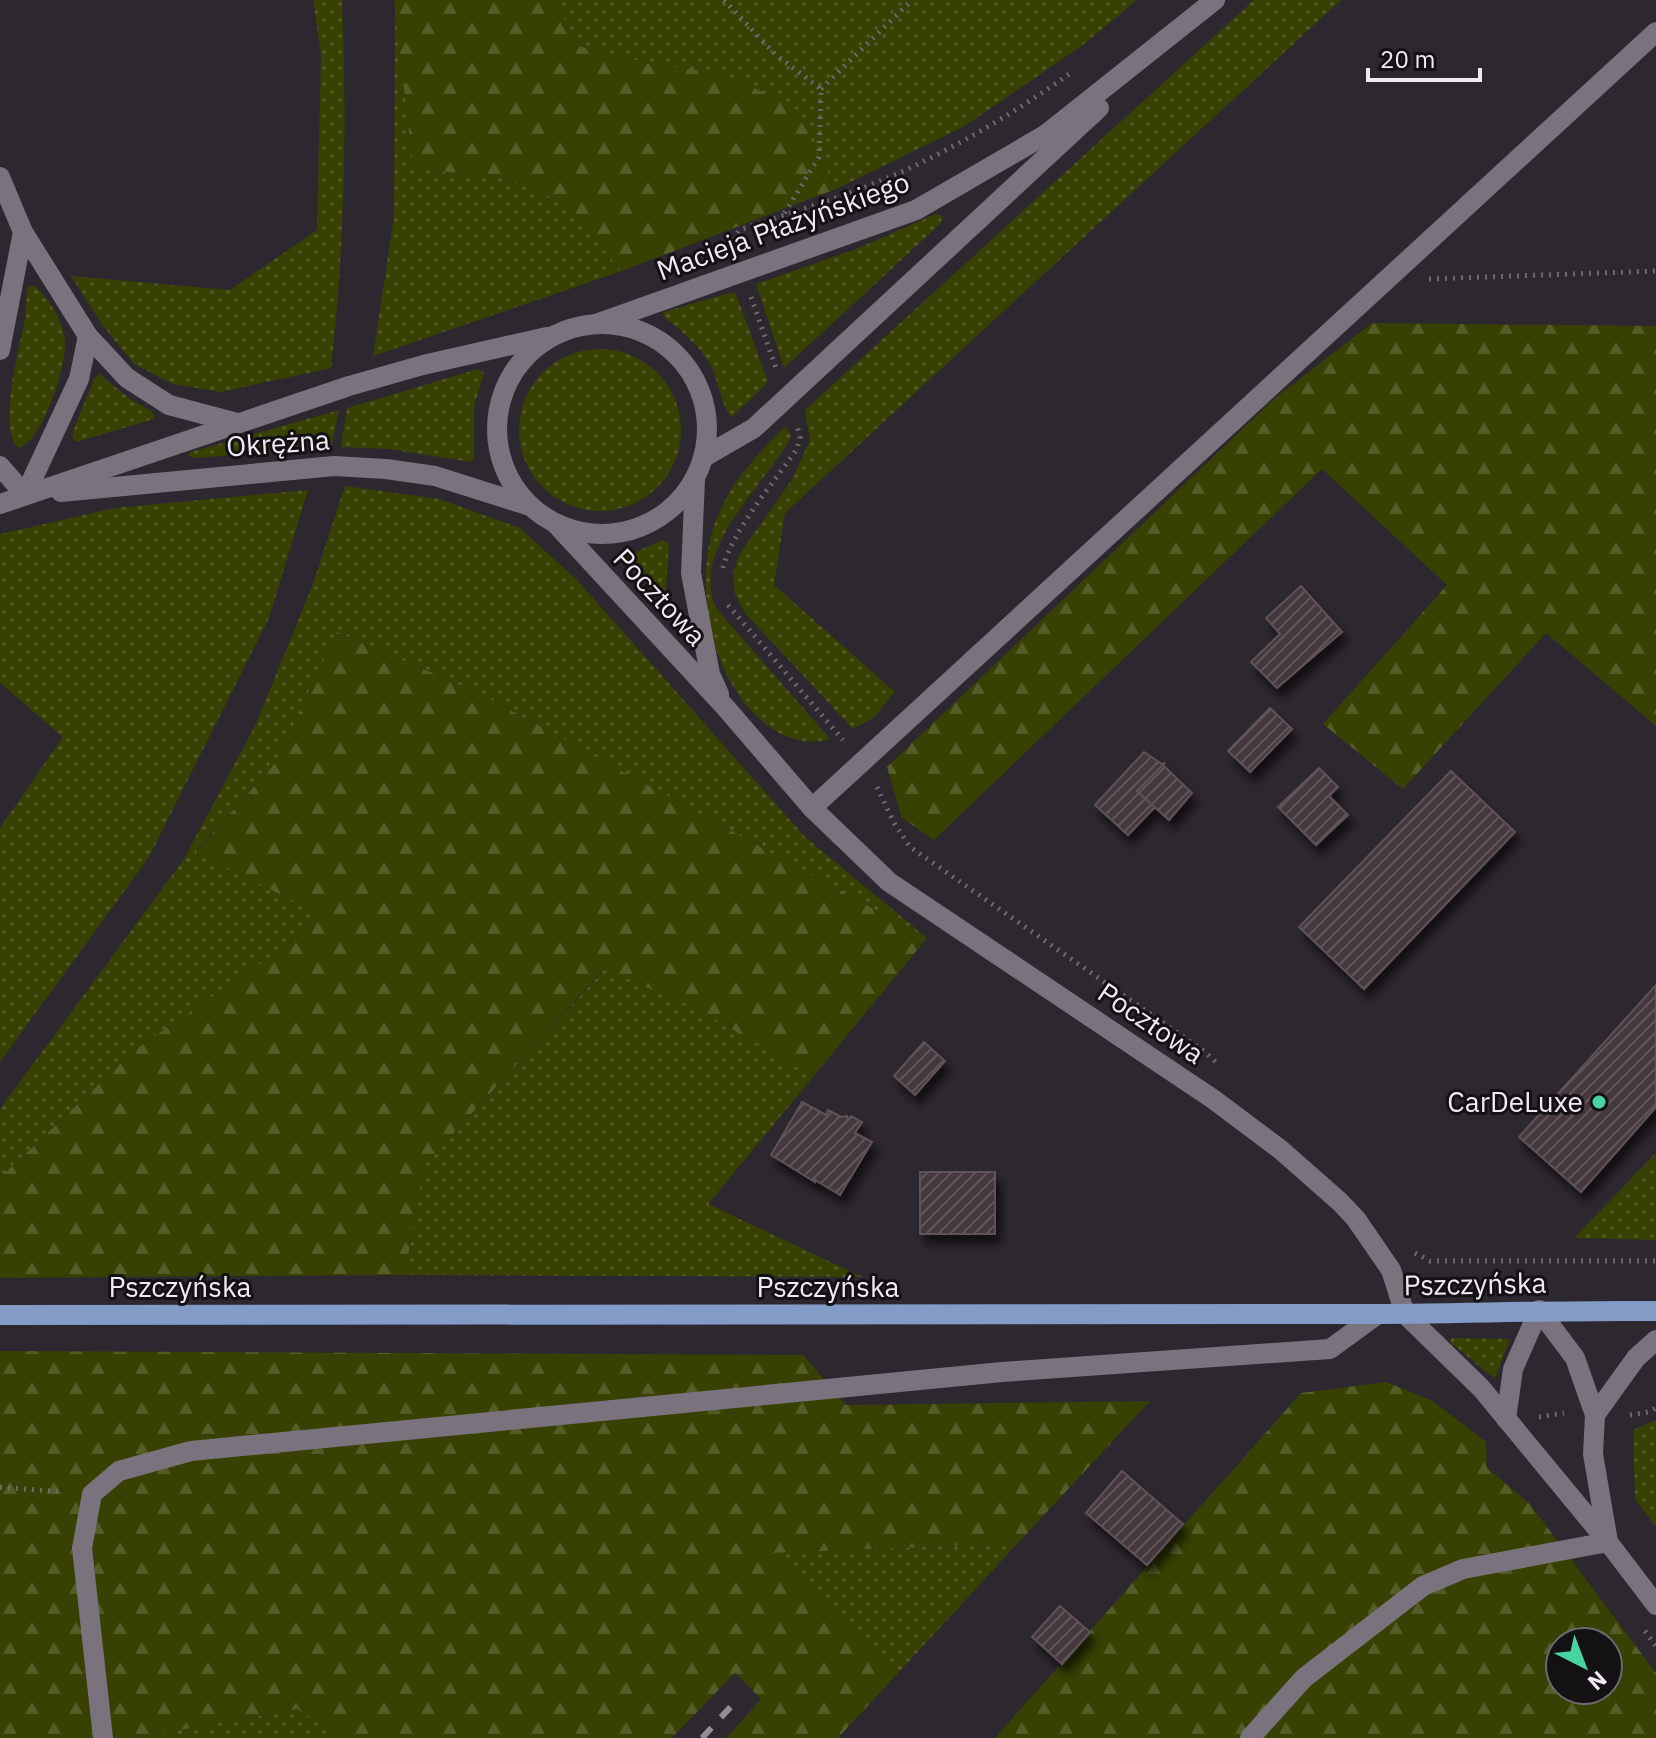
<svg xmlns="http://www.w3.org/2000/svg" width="1656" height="1738" font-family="'IBM Plex Sans',sans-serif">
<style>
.grass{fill:url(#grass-dots)}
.forest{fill:url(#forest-firs);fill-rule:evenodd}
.building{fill:url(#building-hatch);stroke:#5e5258;stroke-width:2;filter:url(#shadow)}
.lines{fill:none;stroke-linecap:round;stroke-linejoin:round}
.path{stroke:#6e686f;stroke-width:5;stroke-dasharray:2 6;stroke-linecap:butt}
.minor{stroke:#7a727d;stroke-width:20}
.major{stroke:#829cc7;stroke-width:20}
.rail{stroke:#928d93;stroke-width:6;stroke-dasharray:14 14;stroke-linecap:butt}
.poi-dot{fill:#47d49e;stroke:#141115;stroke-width:3}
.labels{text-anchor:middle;stroke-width:6;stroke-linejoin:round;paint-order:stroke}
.street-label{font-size:28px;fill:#efebf0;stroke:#141115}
.poi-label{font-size:28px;fill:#efebf0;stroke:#141115;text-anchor:end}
</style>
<defs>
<pattern id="grass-dots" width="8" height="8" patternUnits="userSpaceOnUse" patternTransform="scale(2)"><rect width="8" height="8" fill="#374102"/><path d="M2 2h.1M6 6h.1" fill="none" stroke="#545d27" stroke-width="1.8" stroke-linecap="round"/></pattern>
<pattern id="forest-firs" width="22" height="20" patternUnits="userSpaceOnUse" patternTransform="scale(2)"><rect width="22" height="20" fill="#374102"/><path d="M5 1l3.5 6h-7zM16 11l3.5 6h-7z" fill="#545d27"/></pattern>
<pattern id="building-hatch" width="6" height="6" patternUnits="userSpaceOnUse" patternTransform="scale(2)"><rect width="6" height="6" fill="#44393e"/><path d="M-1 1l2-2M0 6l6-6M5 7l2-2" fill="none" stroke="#5f565a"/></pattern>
<filter id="shadow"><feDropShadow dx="5" dy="9" stdDeviation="4" flood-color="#0009"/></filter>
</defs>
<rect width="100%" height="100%" fill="#2d272f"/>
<g class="grass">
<path d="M313,0H342C347,123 345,246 331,368L221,392L173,384L134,364L103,326L71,276L230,290L317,230L321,54Z"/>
<path d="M554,0H1137L1083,45L963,127L836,189L795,108L648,63L579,46Z"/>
<path d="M1254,0H1341L785,513L774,585L895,692L872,719L853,729L745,613L735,594L733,573L739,555L793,478L810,440L805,410Z"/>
<path d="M395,3L413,168L502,178L560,201L622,271L373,356L394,217Z"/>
<path d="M936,214L943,217L940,224L784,368L756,284L856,249Z"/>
<path d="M30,286H35C50,301 62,318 65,340C68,363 42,444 18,448C0,430 15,363 22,334C26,320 26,305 27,290Z"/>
<path d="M733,292L736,294L768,382L732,417C723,411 718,379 711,366C699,344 681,331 663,316L664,312Z"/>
<circle cx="600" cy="430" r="81"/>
<path d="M478,369L484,373L474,406V458L471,462L389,449L341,447L347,408Z"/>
<path d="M99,374L130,399L153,412L154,419L76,442L72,436L74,429L94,379Z"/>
<path d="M339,410L331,447L194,458L188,455L191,452Z"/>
<path d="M786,426L791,437C766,485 689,548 716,608L830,739C771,755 725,688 713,638C705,606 703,568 711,536C723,490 753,458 786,426Z"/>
<path d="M345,486L439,499L520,528L577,580L805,837L927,938L479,693L337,632L275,763L196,851L321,915L260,964L136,1049L0,1178V1109L184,859L256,724L313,584Z"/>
<path d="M308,490L269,618L149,857L0,1062V828L63,737L0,683V534L115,508Z"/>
<path d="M663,540L669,544L666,590V596L659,599L626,562L628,555Z"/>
<path d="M605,969L696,1008L813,1077L708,1204L862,1277L405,1275L423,1167Z"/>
<path d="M1656,1153V1240L1574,1238Z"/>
<path d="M1452,1338L1507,1339L1509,1341L1495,1379L1450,1342Z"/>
<path d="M1656,1420V1527L1635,1499L1633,1430Z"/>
<path d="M1018,1543L899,1672L771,1553Z"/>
<path d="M297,1709L340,1738H134Z"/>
</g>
<g class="forest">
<path d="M394,0H554L579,46L648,63L725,74L795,108L836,189L622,271L560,201L502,178L413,168Z"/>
<path d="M1372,323L1656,326V726L1546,633L1403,789L1323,724L1447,585L1322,469L934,840L902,818L887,767L1275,398Z"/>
<path d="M337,632L479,693L927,938L813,1077L696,1008L604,969L423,1167L405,1275L0,1278V1178L136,1049L260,964L321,915L196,852L275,763Z"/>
<path d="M0,1351L803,1355L846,1405L1150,1401L1018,1543L772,1553L899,1672L838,1738H726L761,1699L735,1673L672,1738H340L297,1709L134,1738H0Z"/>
<path d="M1386,1382L1433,1401L1486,1442L1487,1468L1530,1504L1656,1673V1738H995L1301,1393ZM1560,1642H1608V1690H1560Z"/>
</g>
<g class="building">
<path d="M1301,586L1342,632L1277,688L1251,662L1280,634L1266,618Z"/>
<path d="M1270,708L1292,729L1250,772L1228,751Z"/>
<path d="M1144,752L1162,764L1165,763L1137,791L1155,807L1128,835L1095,805Z"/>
<path d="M1163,765L1192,793L1169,820L1137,791Z"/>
<path d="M1319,768L1338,787L1329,796L1348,815L1316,845L1278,807Z"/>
<path d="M1451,771L1515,832L1364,989L1299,927Z"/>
<path d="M1656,985V1107L1581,1192L1519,1137Z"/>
<path d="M924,1042L945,1061L915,1095L894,1076Z"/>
<path d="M802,1102L826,1115L828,1110L841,1117L847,1116L848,1120L851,1116L862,1122L855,1133L872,1142L840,1195L815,1180V1182L771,1155Z"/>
<rect x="920" y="1172" width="75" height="62"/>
<path d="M1122,1471L1183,1524L1147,1565L1086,1513Z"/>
<path d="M1060,1606L1090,1632L1062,1664L1032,1637Z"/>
</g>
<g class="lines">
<g class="path">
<path d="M724,0L775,54L821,89L819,157L784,214"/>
<path d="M821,89L912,0"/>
<path d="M732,247L731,244L739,230C790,213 841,198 890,177C954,149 1016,112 1072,72"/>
<path d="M1429,279L1656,271"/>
<path d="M751,297L777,371"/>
<path d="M723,568C732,531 774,482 797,449L800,438L797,425"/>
<path d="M728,605L843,740"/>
<path d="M877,787L894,823L910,847L1205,1052L1218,1064"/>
<path d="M1415,1253L1430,1261H1656"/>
<path d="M1630,1415L1648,1412L1656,1408"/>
<path d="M1539,1417L1564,1413"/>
<path d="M0,1487L63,1492"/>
<path d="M1645,1631L1656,1646"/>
</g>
<g class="minor">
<path d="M0,177L23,232L88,336L127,378L169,405L237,423"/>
<path d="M596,324L916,210L1045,135L1215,0"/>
<circle cx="602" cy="429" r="105"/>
<path d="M0,350L23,232"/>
<path d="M704,457L754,428L1099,108"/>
<path d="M0,466L25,495"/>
<path d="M695,479L691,573L710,674L719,694"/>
<path d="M61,492L334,466L386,469L435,476L530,506"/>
<path d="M25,495L79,379L88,336"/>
<path d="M0,504L349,386L423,365L547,337"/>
<path d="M555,523L726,708L812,808L889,882L1213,1099L1281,1150L1340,1202L1356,1219L1391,1270L1405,1314L1481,1388L1608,1542L1656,1605"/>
<path d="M812,808L1656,32"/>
<path d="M1595,1415L1636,1358L1656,1340"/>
<path d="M1506,1419L1513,1369L1539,1310L1575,1358L1595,1415L1593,1454L1608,1542"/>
<path d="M103,1738L82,1548L92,1494L119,1471L191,1451L1002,1372L1330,1349L1378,1314"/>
<path d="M1250,1738L1304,1678L1423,1586L1463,1569L1608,1542"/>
</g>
<path class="major" d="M0,1315L1356,1314C1456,1314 1556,1310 1656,1311"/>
<path class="rail" d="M702,1738L737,1700"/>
</g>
<circle class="poi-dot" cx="1599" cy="1102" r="8"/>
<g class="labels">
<g class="street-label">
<text transform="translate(783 226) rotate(-20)" y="10">Macieja Płażyńskiego</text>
<text transform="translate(278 443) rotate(-4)" y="10">Okrężna</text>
<text transform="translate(660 597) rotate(47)" y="10">Pocztowa</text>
<text transform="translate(1151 1023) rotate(34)" y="10">Pocztowa</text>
<text transform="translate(1475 1284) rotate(-1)" y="10">Pszczyńska</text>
<text x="180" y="1297">Pszczyńska</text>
<text x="828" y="1297">Pszczyńska</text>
</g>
<g class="poi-label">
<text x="1583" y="1112">CarDeLuxe</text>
</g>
</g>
<g transform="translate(1584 1666) rotate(138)"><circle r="38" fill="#141115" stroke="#6c686d" stroke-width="2"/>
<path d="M0-6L14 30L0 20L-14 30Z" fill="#47d49e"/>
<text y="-12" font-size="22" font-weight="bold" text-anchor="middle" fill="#efebf0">N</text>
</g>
<path d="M1368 68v12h112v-12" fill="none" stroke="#efebf0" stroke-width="4"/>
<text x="1380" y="68" font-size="24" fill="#efebf0" stroke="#141115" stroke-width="6" paint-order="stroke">20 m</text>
</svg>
